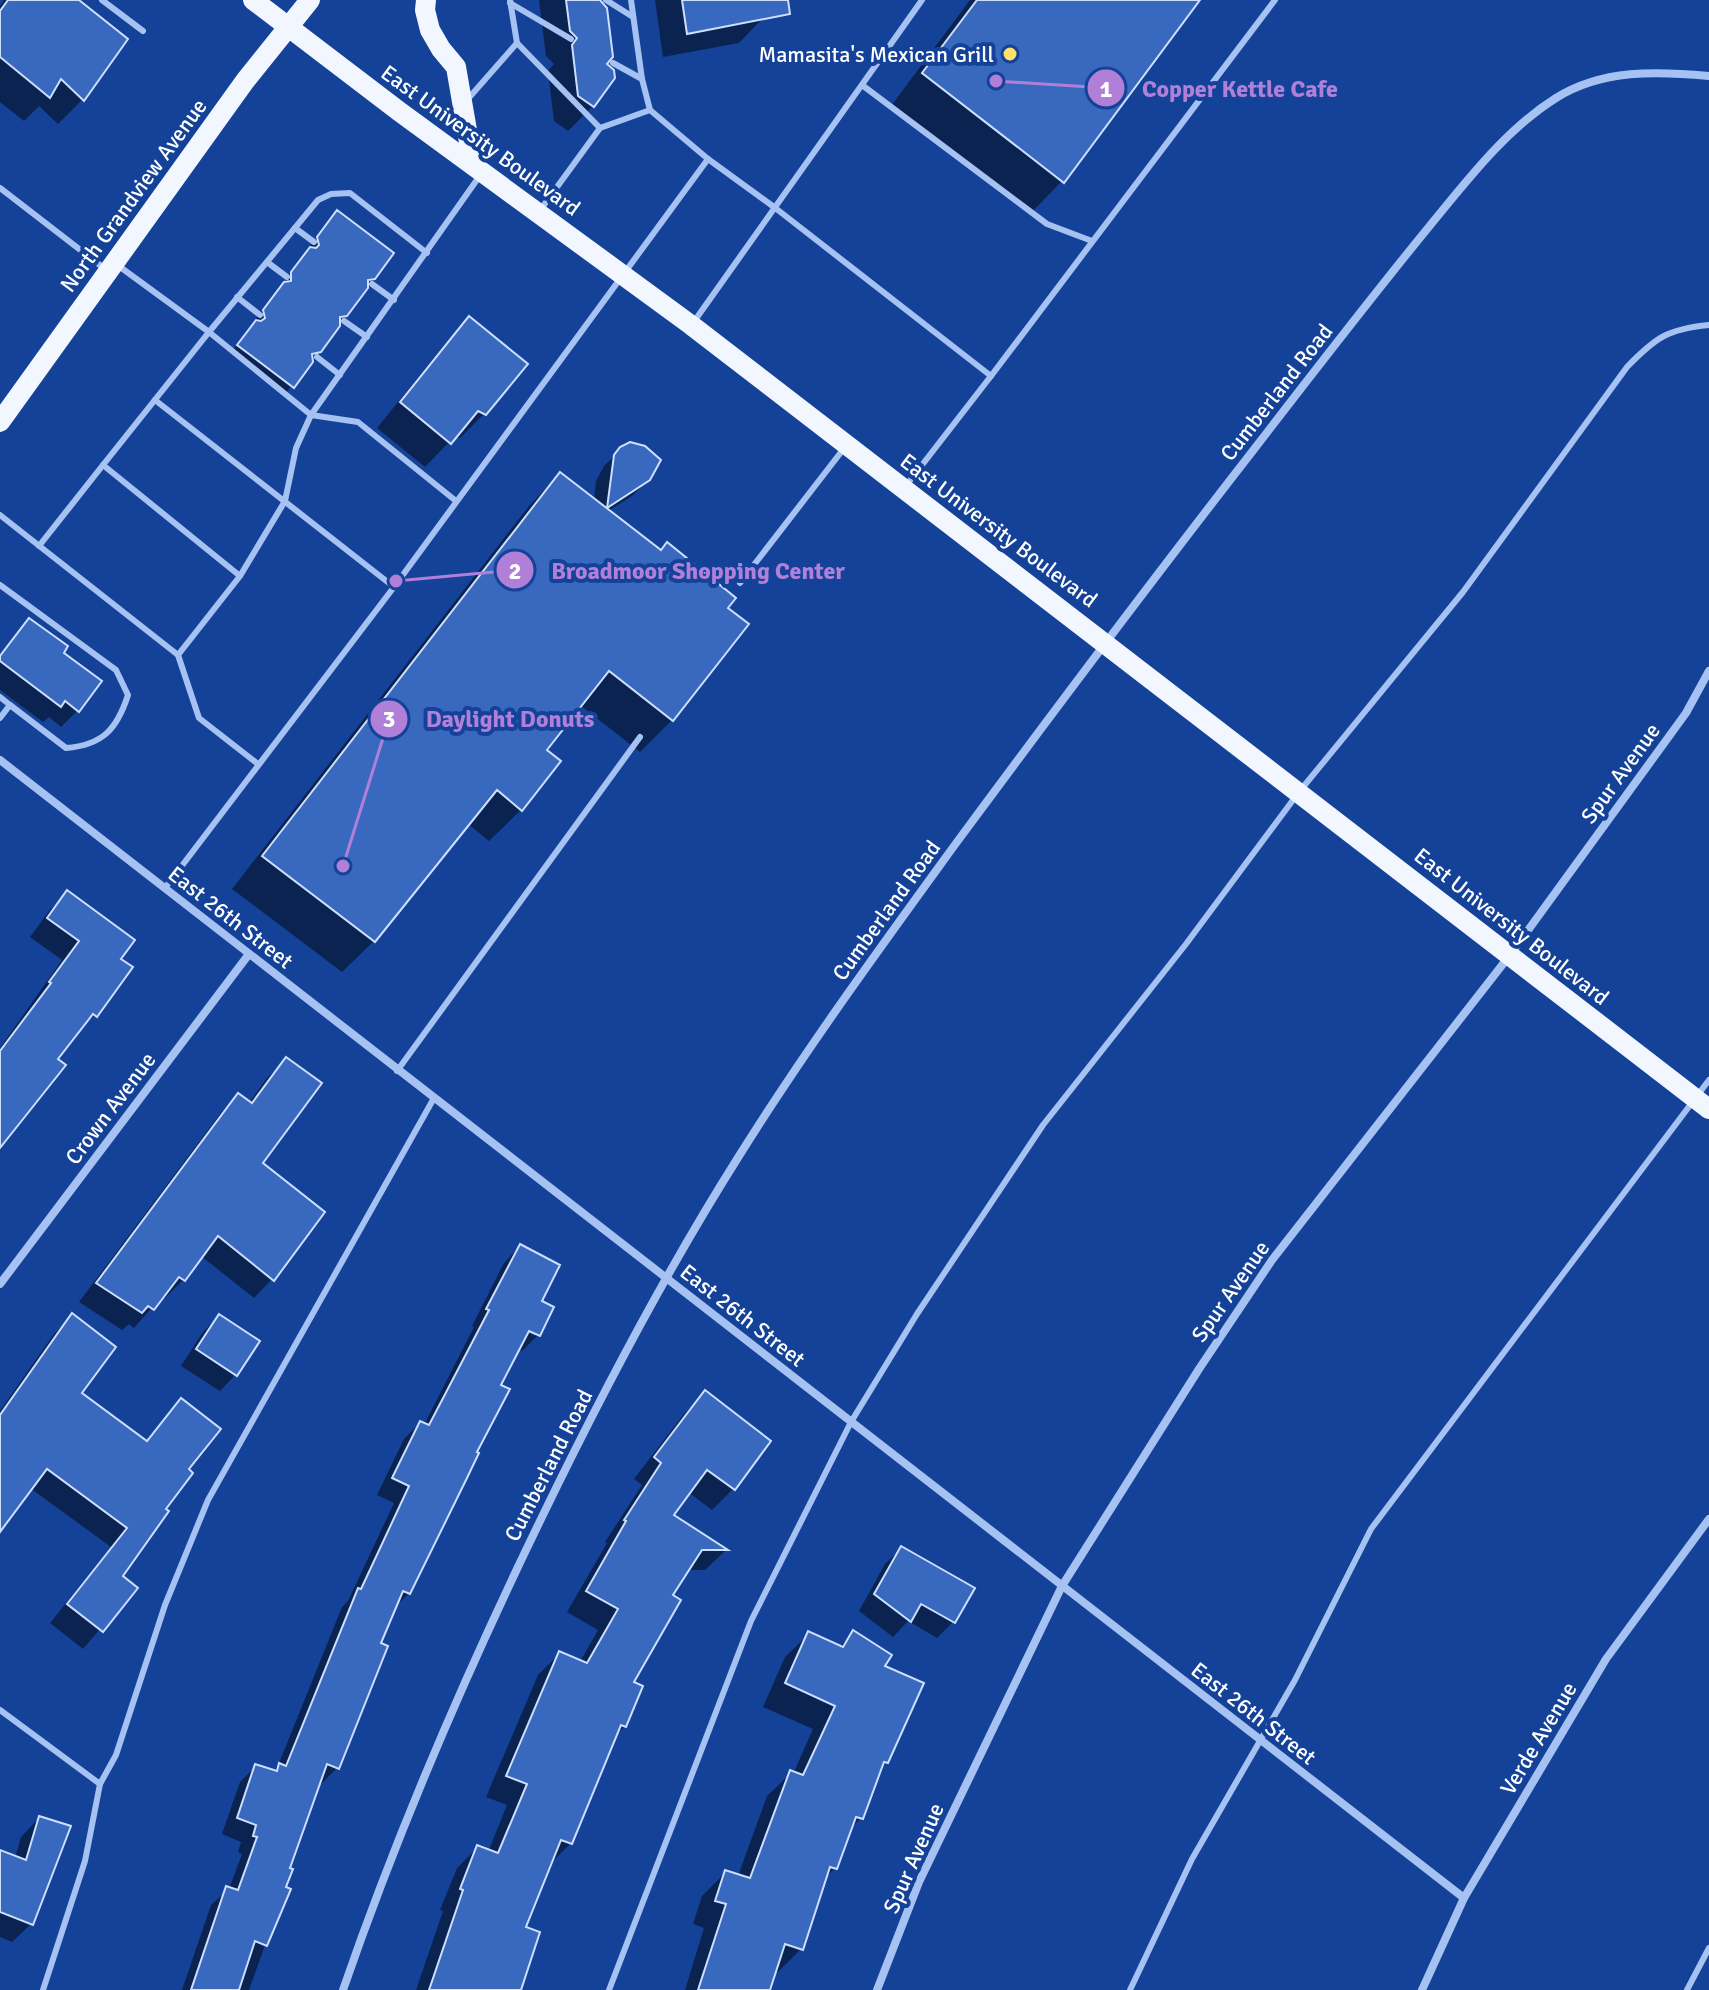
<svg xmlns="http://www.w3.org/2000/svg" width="1709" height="1990" font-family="Signika,sans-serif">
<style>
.shadow{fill:#0007;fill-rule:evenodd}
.building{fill:#3869be;stroke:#cedffd;stroke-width:2}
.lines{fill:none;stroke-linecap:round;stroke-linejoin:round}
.lane{stroke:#a6c2f3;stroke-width:6}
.street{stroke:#a6c2f3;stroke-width:8}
.primary{stroke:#f2f6ff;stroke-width:20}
.poi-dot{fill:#ffe068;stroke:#144298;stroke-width:3}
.labels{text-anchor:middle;stroke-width:8;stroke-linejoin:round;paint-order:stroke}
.poi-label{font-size:22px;fill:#fff;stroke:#144298;text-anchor:end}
.street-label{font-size:22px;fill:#fff;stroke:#144298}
.leader{fill:none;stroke:#b080d9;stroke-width:3}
.callout-dot{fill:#b080d9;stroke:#144298;stroke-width:3}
.mark-label{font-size:24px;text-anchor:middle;font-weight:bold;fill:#fff}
.callout-label{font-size:24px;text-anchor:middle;font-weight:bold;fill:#b080d9;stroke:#144298;stroke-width:8;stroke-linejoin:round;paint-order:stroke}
</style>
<rect width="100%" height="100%" fill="#144298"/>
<g class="shadow">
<path d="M4,0H76L126,39L82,100L58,124L39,106L24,121L0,102V6Z"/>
<path d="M539,0H598L604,64L593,106L568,131L554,121L548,71L554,64L546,56Z"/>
<path d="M655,0H761L763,18L739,43L663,57Z"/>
<path d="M970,0H1198L1062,181L1030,214L891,106Z"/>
<path d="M329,221L374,278L285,394L231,353Z"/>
<path d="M470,319L485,413L460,438L455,436L425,467L377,428L445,344Z"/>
<path d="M621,449L649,479L632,496L608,511L746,624L672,720L640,752L580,705L544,750L521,810L489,841L468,824L374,941L342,972L232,889L529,506L560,474L594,501L596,481L604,466Z"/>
<path d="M29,620L61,654L77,711L61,727L49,717L43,722L0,690V654Z"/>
<path d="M67,893L118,959L95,1015L76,1032L0,1145V1048L62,960L30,937L49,911Z"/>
<path d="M286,1060L261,1164L272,1279L254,1298L201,1256L183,1280L165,1298L162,1296L134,1328L129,1324L122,1330L79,1302L220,1114L238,1095L249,1103L267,1078Z"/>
<path d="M520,1246L539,1302L538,1335L522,1351L518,1349L499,1386L474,1452L409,1593L394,1608L379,1644L337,1768L321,1784L318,1783L288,1869L274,1920L249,1990H182L211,1905L229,1889L242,1854L238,1852L241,1842L222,1834L240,1782L256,1766L274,1772L277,1768L342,1607L348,1601L394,1503L377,1495L404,1439L420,1423L424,1425L474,1327L472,1326L504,1263ZM519,1328L535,1331V1336Z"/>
<path d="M72,1316L79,1393L145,1442L181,1400L186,1469L120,1576L135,1588L83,1649L50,1623L111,1547L30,1488L0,1524V1411L54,1334Z"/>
<path d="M219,1316L236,1374L220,1391L181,1366L203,1332Z"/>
<path d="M705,1393L769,1441L733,1489L712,1510L688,1492L671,1516L725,1551L705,1570H687L670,1596L631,1683L625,1726L614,1737L571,1843L549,1865L523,1928L519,1990H416L443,1911L440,1910L457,1868L478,1847L488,1852L507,1805L486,1797L538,1675L559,1654L580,1662L598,1630L567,1612L607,1543L605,1542L642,1485L634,1479L684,1414Z"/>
<path d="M902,1548L953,1622L937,1638L908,1621L893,1637L859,1611L885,1564Z"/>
<path d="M853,1633L883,1667L887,1762L879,1770L861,1818L849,1830L835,1868L825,1878L801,1949L778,1972L774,1971L768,1990H685L704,1928L693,1924L702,1896L726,1872L738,1876L767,1796L791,1773L793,1774L813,1729L763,1707L785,1657L809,1634L839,1647Z"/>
<path d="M39,1818L31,1924L12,1942L0,1937V1852L15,1858L21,1837Z"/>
</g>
<g class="building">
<path d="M8,0H79L128,39L84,101L61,79L50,98L0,57V11Z"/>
<path d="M566,0H600L607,8L613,57L607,64L614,70L615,78L594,107L578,96L572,45L577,38L570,31Z"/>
<path d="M682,0H788L790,14L687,34Z"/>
<path d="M977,0H1200L1064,183L922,73Z"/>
<path d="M337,210L394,253L375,279L368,280V288L347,316L340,317V326L321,352L312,354L313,362L294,388L237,345L256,320L261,321L265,318L263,310L284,282L291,281V272L310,247L316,248L319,245L317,237Z"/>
<path d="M469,316L528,364L486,415L478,411L451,444L400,402Z"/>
<path d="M630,442L645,446L661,460L650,480L607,508L614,455L620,447Z"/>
<path d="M560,472L661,550L667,542L736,598L728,608L749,624L673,721L609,671L547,750L561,761L522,811L497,790L375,942L262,856Z"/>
<path d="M29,618L68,646L64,653L102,681L79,712L65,701L61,707L0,661V656Z"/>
<path d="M67,890L135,940L121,959L133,967L97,1017L93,1014L58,1059L66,1065L0,1148V1051L51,983L49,982L79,941L47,918Z"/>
<path d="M286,1057L322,1083L263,1163L325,1212L274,1281L218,1236L185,1281L179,1277L154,1310L148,1306L142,1313L96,1283L238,1093L252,1103Z"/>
<path d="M520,1244L560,1265L542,1301L554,1307L540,1336L529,1331L501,1385L510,1389L477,1452L479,1453L467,1478L410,1594L403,1591L381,1643L388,1646L339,1769L327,1764L290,1868L293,1869L286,1887L291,1889L267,1946L255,1941L239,1990H191L226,1886L238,1890L257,1837L253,1836L256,1825L237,1818L255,1764L277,1771L279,1763L286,1766L358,1588L361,1589L409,1486L392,1478L420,1421L429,1425L489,1310L486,1309Z"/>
<path d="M72,1313L116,1347L82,1393L147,1441L181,1398L221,1429L189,1469L193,1473L166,1509L169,1511L123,1576L138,1588L103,1632L67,1604L127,1528L47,1469L0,1532V1415Z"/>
<path d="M219,1314L260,1341L237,1376L196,1349Z"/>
<path d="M705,1390L771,1441L735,1490L707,1470L674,1515L728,1550H702L673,1595L681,1600L634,1682L643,1686L626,1727L621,1725L572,1844L561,1840L526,1927L540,1932L521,1990H429L463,1890L460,1889L477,1845L498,1853L527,1784L506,1776L559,1651L587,1663L618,1609L586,1591L626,1521L624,1520L661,1463L654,1457Z"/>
<path d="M901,1546L975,1588L955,1623L921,1604L911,1622L874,1594Z"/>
<path d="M853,1630L892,1655L885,1666L924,1683L888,1763L884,1762L863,1819L856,1817L837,1869L830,1867L803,1950L785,1944L770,1990H698L726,1904L715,1901L725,1870L750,1878L790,1770L803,1775L835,1706L785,1683L808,1631L843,1647Z"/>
<path d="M39,1816L71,1826L33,1925L0,1912V1850L26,1860Z"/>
</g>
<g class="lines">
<g class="lane">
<path d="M102,0L143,31"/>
<path d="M606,0L633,17"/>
<path d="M631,0L642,79L650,110L708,159L774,207L991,376L1275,0"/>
<path d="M510,3L571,39"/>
<path d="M517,43L600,128L650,110"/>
<path d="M613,63L642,79"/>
<path d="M862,85L1047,224L1092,241"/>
<path d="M467,100L517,43L510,0"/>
<path d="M0,188L105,269"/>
<path d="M541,209L600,128"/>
<path d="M295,228L314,242"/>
<path d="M267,262L287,277"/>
<path d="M116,264L209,332L318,200L331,194L350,193L427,253"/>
<path d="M372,284L394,300"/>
<path d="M237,297L260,315"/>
<path d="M344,321L367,337"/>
<path d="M693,323L922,0"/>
<path d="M317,357L340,375"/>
<path d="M155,400L394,587"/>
<path d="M905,487L991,376"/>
<path d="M456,501L358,422L311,415L481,174"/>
<path d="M0,515L178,655L199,718L258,764"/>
<path d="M39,546L103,465"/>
<path d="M740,583L845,447"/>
<path d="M0,585L116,670L128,695C117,729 103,745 66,748L10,705L0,718"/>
<path d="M178,655L240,576L285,501L296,448L311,415L209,332L103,465L240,576"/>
<path d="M0,697L10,705"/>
<path d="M165,888L394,587L708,159"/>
<path d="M397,1071L640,737"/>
<path d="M0,1710L100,1784"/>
<path d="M43,1990L85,1861L100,1784L116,1755L165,1605L208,1500L434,1098"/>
<path d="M609,1990L751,1621L851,1422L917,1314L1043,1125L1186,944L1299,792L1463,592L1627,367C1656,337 1668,329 1709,325"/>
<path d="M1130,1990L1192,1859L1295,1680L1371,1529L1709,1080"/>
<path d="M1687,1990L1709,1948"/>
</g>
<g class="street">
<path d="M0,760L1464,1898"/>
<path d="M0,1284L249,954"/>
<path d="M343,1990C399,1828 466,1673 541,1519C601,1395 665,1273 739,1156C806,1049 880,948 954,846C1053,712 1153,579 1255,448C1312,374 1369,300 1428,228C1466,182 1505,130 1556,98C1602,69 1657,71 1709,76"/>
<path d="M877,1990L919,1882L1062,1586L1199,1369L1272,1260L1510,955L1686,713L1709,671"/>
<path d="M1422,1990L1464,1898L1606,1659L1709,1519"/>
</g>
<g class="primary">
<path d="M253,0L400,112L691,325L1709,1109"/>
<path d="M426,0L425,10L430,30L441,49L456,67L473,165"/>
<path d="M0,422L245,81L310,0"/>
</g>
</g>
<circle class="poi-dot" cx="1010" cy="54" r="8"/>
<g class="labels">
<g class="poi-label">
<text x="994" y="62">Mamasita's Mexican Grill</text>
</g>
<g class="street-label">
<text transform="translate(481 140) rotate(36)" y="8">East University Boulevard</text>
<text transform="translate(133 195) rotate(-54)" y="8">North Grandview Avenue</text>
<text transform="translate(1276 392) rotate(-52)" y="8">Cumberland Road</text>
<text transform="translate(999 530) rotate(37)" y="8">East University Boulevard</text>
<text transform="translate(1620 773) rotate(-54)" y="8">Spur Avenue</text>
<text transform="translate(886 910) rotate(-54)" y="8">Cumberland Road</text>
<text transform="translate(231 917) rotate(38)" y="8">East 26th Street</text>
<text transform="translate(1512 926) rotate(38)" y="8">East University Boulevard</text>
<text transform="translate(110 1108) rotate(-53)" y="8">Crown Avenue</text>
<text transform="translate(1230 1291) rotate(-55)" y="8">Spur Avenue</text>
<text transform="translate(743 1315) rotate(38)" y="8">East 26th Street</text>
<text transform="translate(548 1465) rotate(-63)" y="8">Cumberland Road</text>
<text transform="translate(1254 1713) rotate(38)" y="8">East 26th Street</text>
<text transform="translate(1538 1738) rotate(-59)" y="8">Verde Avenue</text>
<text transform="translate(913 1858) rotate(-66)" y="8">Spur Avenue</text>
</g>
</g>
<path class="leader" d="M996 81L1106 88M396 581L515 570M343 866L389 719"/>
<g class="callout-dot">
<circle cx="996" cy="81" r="8"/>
<circle cx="396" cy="581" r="8"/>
<circle cx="343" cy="866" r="8"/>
<circle cx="1106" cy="88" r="20"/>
<circle cx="515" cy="570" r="20"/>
<circle cx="389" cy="719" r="20"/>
</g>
<g class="mark-label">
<text x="1106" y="97">1</text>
<text x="515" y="579">2</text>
<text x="389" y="727">3</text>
</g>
<g class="callout-label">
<text x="1240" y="97">Copper Kettle Cafe</text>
<text x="698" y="579">Broadmoor Shopping Center</text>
<text x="510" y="727">Daylight Donuts</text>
</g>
</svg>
